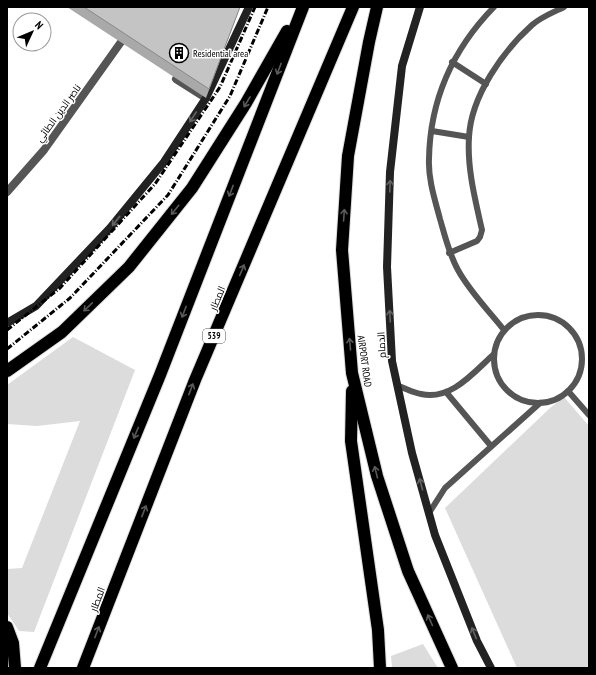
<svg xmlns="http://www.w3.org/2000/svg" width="596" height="675" font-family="'PT Sans Narrow',Cairo,sans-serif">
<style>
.green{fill:#dcdcdc}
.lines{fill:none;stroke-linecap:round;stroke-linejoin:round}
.highway-casing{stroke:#dbdbdb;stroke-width:14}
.lane{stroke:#555;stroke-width:6}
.street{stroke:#555;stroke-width:8}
.secondary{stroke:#222;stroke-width:8}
.highway{stroke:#000;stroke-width:12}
.rail{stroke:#000;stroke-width:3;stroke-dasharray:6 2 1 2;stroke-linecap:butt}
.wall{fill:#a9a9a9}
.building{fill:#c4c4c4;stroke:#898989}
.oneway{stroke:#595959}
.oneway2{stroke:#646464}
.labels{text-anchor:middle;stroke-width:3;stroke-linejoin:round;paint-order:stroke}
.shield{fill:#fff;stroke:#4c4c4c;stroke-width:1}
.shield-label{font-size:9px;font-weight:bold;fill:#000}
.poi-label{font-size:10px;fill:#000;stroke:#fff;text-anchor:start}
.street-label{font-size:10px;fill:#000;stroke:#fff}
</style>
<rect width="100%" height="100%" fill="#fff"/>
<g class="green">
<path d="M73,337L135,370L34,632L19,631L7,613V569L22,568L80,421L37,426L7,424V385Z"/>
<path d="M564,397L589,426V668H517L445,508L550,408Z"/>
<path d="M423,644L438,668H392L391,656Z"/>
</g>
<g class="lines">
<defs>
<g id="highway">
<path d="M377,7L369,42L348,156L342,250L352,373L377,476L408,571L452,668"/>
<path d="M7,371L62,332L129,267L192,188L246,103L287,31"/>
<path d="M352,391L351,441L378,630L380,668"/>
<path d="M7,627L13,643L15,668"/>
<path d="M40,668L160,375L303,7"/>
<path d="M83,668L195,380L353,7"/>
</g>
</defs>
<use href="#highway" class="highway-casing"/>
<g class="lane">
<path d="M494,7C452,50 430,99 429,159C428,179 435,200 440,219C445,236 449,254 458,270C470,292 489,311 504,330"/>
<path d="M452,62L486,84"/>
<path d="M432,131L469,137"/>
<path d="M449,253L477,241L480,237L482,230C475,199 467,168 469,137C471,96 503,51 532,25C541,17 554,12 564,7"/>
<circle cx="538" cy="359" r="44"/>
<path d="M398,386C405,388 413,393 421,394C451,401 474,372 494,354"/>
<path d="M568,391L589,415"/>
<path d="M446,392L491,446"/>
<path d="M429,513L445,488L540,403"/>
</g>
<g class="street">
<path d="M176,79L206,98"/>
<path d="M7,192L44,150L121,42"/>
</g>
<g class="secondary">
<path d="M420,7L402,66L390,172L387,267L392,361L412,453L435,535L477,641L491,668"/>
<path d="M7,323L36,306L110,228L164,162L206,98L249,7"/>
</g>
<use href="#highway" class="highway"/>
<g class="rail">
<path d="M7,330L60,288L155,184L220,87L255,7"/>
<path d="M7,349L70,298L168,195L230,96L268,7"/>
</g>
</g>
<path class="wall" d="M67,7H240L206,98Z"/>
<path class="building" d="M84,7H240L209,89Z"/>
<defs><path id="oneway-shaft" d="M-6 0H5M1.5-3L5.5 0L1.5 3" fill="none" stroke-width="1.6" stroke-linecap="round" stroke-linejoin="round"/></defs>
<g class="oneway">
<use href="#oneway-shaft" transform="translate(279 69) rotate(111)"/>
<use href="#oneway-shaft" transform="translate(247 102) rotate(121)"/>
<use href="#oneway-shaft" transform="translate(231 191) rotate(111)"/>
<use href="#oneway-shaft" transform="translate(175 210) rotate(129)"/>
<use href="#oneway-shaft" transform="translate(344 215) rotate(-86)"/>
<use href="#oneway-shaft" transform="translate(242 270) rotate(-67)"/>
<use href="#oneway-shaft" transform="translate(88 307) rotate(136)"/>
<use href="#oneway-shaft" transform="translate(184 312) rotate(111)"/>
<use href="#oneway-shaft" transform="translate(350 344) rotate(-95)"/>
<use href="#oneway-shaft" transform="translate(191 389) rotate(-69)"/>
<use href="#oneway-shaft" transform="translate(136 433) rotate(112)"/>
<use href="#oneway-shaft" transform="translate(376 472) rotate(-104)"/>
<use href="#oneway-shaft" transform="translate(144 511) rotate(-69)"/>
<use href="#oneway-shaft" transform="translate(430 620) rotate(-114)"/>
<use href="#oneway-shaft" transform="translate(97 632) rotate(-69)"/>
</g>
<g class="oneway2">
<use href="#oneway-shaft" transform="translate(193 117) rotate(123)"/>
<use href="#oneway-shaft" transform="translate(390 186) rotate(-88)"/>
<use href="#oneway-shaft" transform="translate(116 221) rotate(129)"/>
<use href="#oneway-shaft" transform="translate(390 316) rotate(-93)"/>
<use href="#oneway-shaft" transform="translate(421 484) rotate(-105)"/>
<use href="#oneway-shaft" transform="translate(474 633) rotate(-112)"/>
</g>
<defs>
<symbol id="building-ring" viewBox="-11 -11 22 22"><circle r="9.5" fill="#fff" stroke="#000" stroke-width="1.5"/><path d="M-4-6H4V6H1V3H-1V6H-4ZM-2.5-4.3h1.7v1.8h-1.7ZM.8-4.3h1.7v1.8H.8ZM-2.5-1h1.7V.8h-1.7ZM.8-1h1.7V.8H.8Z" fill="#000"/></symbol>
</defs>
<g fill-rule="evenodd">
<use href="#building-ring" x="168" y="42" width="22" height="22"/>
</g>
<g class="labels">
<rect class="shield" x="203" y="329" width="22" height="14" rx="3"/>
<g class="shield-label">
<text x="214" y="339">539</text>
</g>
<g class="poi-label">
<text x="193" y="57">Residential area</text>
</g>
<g class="street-label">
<text transform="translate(58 113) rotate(-54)" y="4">ناصر الدين الطائي</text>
<text transform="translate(217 298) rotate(-67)" y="4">المطار</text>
<text transform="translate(381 345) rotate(-93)" y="4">الدمام</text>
<text transform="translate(365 361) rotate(82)" y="4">AIRPORT ROAD</text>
<text transform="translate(97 599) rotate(-69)" y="4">المطار</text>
</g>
</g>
<rect width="596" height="675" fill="none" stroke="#000000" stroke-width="16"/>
<g transform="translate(32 32) rotate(46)"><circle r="19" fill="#ffffff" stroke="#999999"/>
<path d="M0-3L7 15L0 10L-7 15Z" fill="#000000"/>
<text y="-6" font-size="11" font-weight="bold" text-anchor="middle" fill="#000000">N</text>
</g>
</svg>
